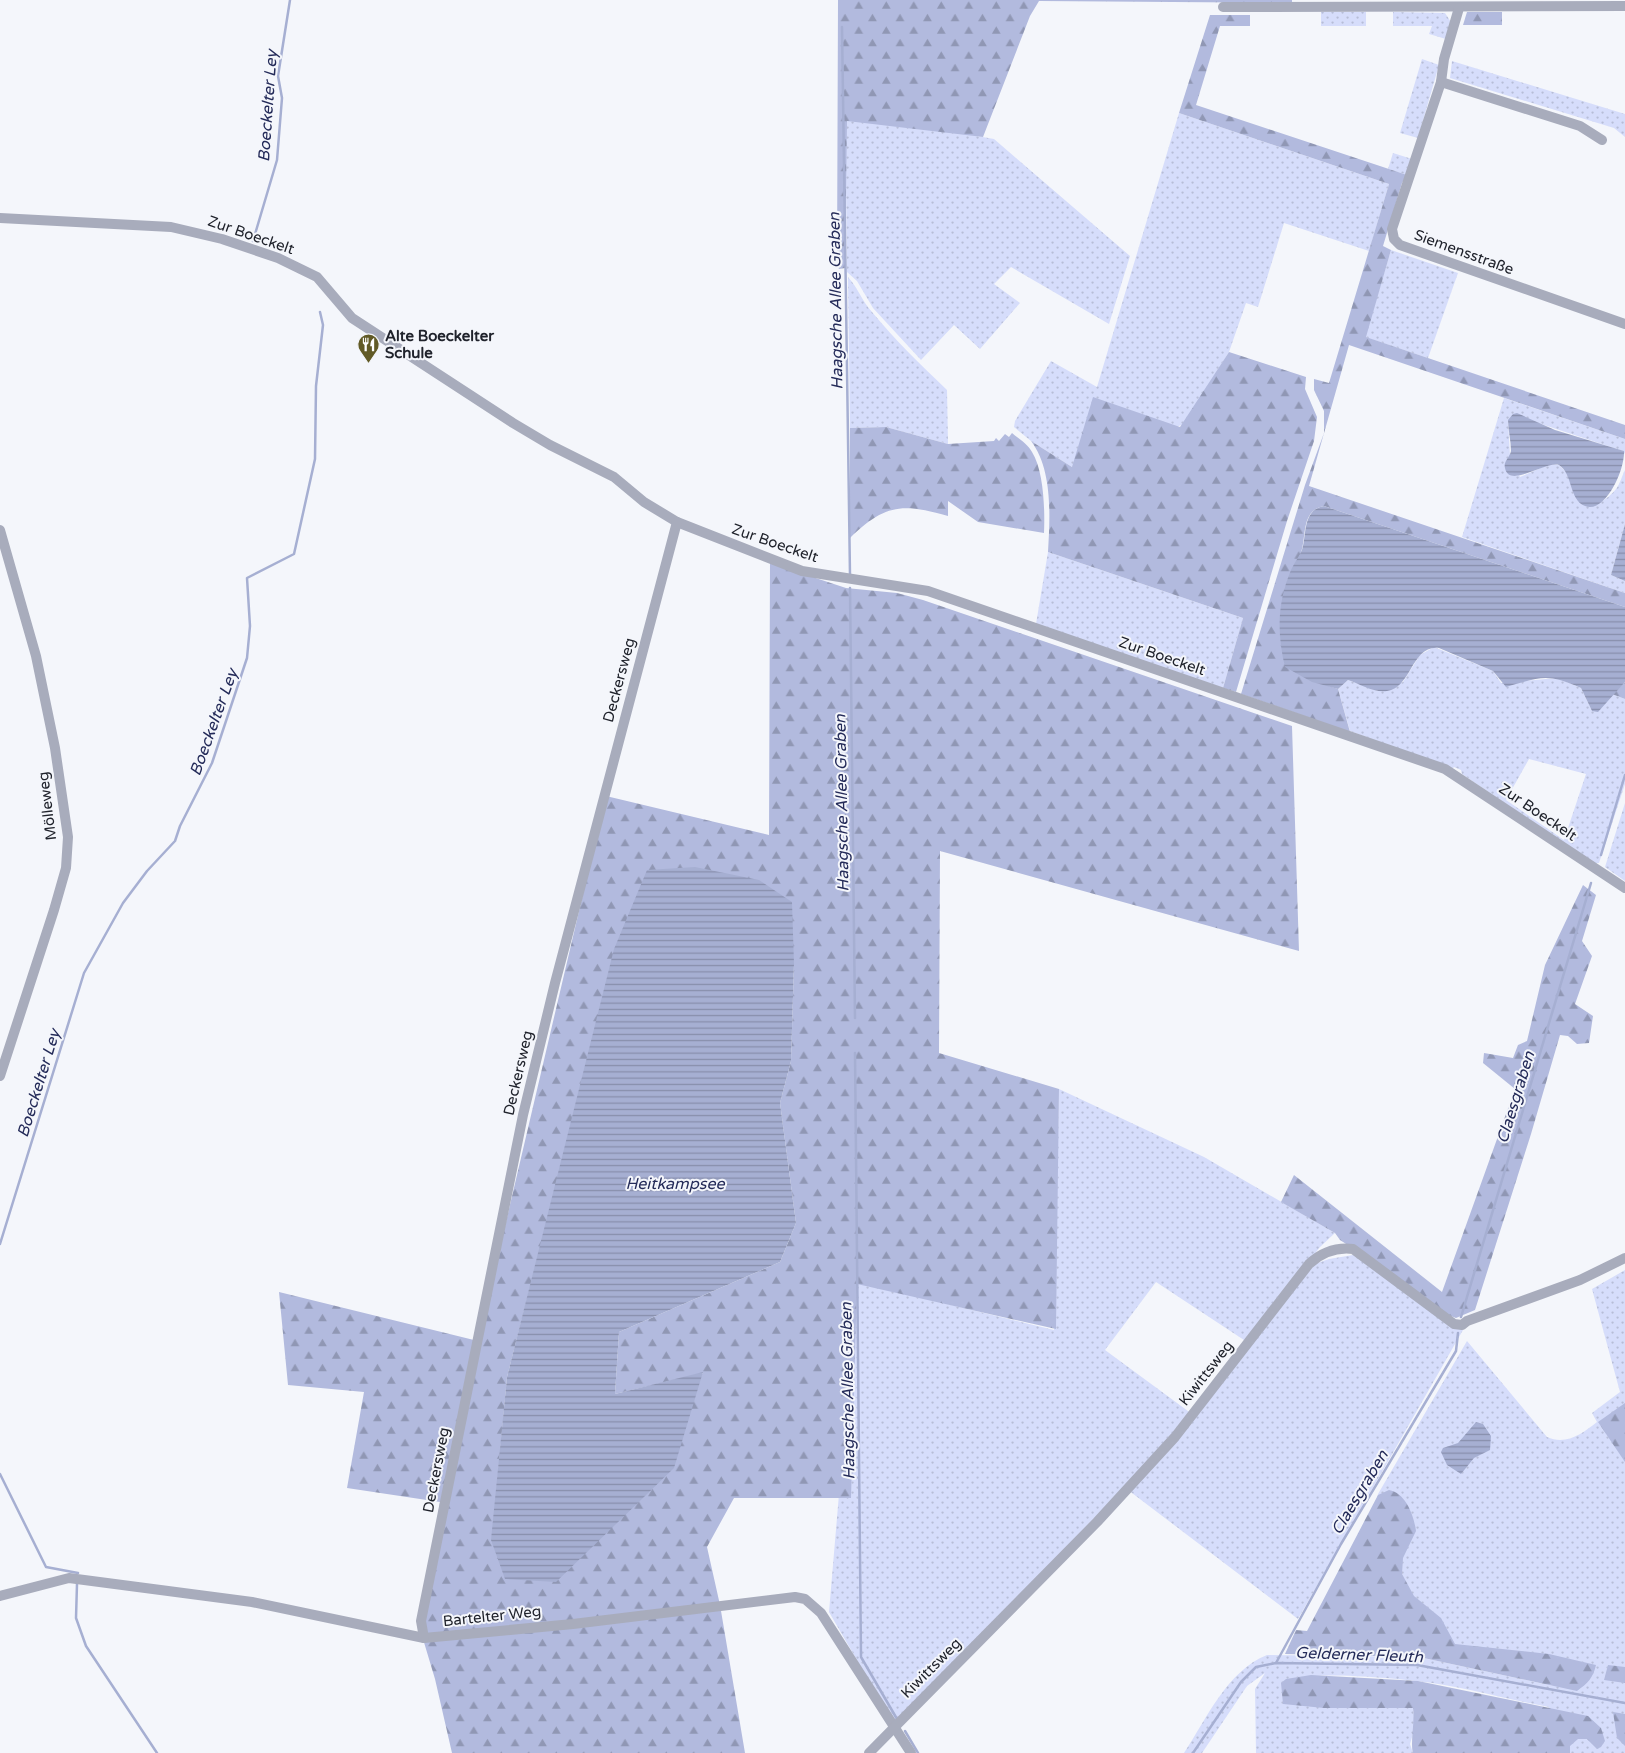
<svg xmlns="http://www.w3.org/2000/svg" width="1625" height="1753" font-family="'Varela Round',sans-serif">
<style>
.green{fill:url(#green-dots);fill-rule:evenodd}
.forest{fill:url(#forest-firs);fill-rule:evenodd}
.water{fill:url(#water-rules)}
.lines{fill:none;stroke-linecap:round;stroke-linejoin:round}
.stream{stroke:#a6afd2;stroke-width:2.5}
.street{stroke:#a8acbc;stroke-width:10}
.labels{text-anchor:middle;stroke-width:4;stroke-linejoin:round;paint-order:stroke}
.street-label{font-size:15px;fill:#20232c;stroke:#f4f6fb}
.poi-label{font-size:15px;font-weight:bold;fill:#20232c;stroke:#f4f6fb;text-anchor:start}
.water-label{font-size:16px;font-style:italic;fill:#242b59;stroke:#f4f6fb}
</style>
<defs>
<pattern id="green-dots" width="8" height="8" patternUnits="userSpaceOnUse" patternTransform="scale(1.25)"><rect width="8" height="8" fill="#d6ddfb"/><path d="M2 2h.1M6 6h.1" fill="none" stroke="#b7bdd7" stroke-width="1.8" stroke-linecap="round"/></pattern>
<pattern id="forest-firs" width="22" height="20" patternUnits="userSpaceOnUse" patternTransform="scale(1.25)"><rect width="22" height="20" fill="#b2bade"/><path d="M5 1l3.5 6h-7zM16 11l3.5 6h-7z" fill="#9097b4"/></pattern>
<pattern id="water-rules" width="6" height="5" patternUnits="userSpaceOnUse" patternTransform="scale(1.25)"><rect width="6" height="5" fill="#a6afd2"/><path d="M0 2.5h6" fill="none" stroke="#878eab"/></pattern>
</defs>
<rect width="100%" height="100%" fill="#f4f6fb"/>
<g class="green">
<rect x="1321" y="12" width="45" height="14"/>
<path d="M1393,12L1445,13L1451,22L1446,39L1429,34L1432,26H1393Z"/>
<path d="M1422,59L1439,65L1418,138L1400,133Z"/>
<path d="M1452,61L1625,114V137L1614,128L1450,78Z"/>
<path d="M845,113L994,139L1130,256L1109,324L1011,267L994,284L1020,303L980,349L954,325L921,360L873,308L857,281L847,272Z"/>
<path d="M1179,113L1389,184L1369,251L1284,223L1258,307L1246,303L1229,352L1184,424L1072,467L1031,441L1014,427L1015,421L1051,361L1097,387Z"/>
<path d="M1393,153L1412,159L1407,175L1388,169Z"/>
<path d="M1391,250L1458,273L1428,358L1365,337Z"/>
<path d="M848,277C858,288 862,301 872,312C895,340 921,365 947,390L948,444L886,427L850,428Z"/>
<path d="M1504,398L1625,439V454L1623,451L1529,420H1508L1510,456L1520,477L1550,464L1559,465L1567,473L1581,504C1592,511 1610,497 1616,489C1620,484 1622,476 1625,470V524L1611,575L1625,581V593L1462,537Z"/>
<path d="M1048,552L1243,618L1223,688L1036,624Z"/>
<path d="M1434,647L1493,671L1501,683L1557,678L1581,688L1592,711H1598L1612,694L1625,699V784L1599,863H1593L1462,774L1461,770L1454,767L1452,769L1350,731L1338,689L1348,680L1378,691L1403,682L1420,655ZM1529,759L1586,774L1564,840L1506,800Z"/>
<path d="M1625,803V881L1605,867Z"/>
<path d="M1059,1089L1204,1157L1335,1233L1320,1247L1247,1342L1156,1282L1105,1350L1192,1414L1095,1521L894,1724L829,1612L857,1282L1054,1330Z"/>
<path d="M1359,1254L1434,1313L1463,1330L1298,1619L1128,1490L1312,1265L1329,1259Z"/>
<path d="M1625,1270V1753H1516L1549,1707C1505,1699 1461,1686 1417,1681C1392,1678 1298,1669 1282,1683L1413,1708L1415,1727L1410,1744L1413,1753H1256L1255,1689L1265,1673L1247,1686L1202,1753H1184C1207,1718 1227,1671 1267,1655L1419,1657L1554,1686L1345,1633L1378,1494L1467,1341L1547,1437C1566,1446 1583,1433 1597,1422L1592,1413L1620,1392L1592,1289Z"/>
</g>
<g class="forest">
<path d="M838,0H1292V3L1039,1L1030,16L983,137L847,121L845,268L839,269L837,265Z"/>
<path d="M1467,12H1502V25H1463Z"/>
<path d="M1210,15H1250V26H1220L1196,105L1407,175L1402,183L1383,246L1391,250L1366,337L1625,425V439L1349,345L1309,486L1625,593V607L1324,506C1302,510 1306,534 1302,549C1299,561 1291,570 1287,582L1329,686L1338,689L1350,732L1241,694L1305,485L1324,433V411L1314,390V379L1329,383L1389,184L1179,113Z"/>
<path d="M1229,352L1306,377L1305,389L1317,417L1314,441L1287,521L1236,692L1223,688L1243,618L1048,552C1050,517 1053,470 1031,441L1072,467L1093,397L1180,427Z"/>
<path d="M886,427L948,444L994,441L996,438L999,441L1005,434L1009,437L1012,433C1019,439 1028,444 1032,452C1044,471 1045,511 1044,533L978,522L948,501V516C902,503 885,504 850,538V428Z"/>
<path d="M770,563L846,588L897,593L923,600L1292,726L1299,951L940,851L939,1053L1059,1089L1056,1329L857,1284L851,1498H734L707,1547L720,1605L745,1753H452L435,1679L420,1629L440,1502L347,1488L364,1392L288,1385L279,1292L478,1341L606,796L769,835ZM794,964L791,1061L780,1103L796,1223L780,1262L619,1332L615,1394L703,1373L492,1540L507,1377L556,1186Z"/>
<path d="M1625,682V699L1612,694L1614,692Z"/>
<path d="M1583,885L1596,895L1582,941L1592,956L1575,1004L1593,1016L1589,1043L1577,1044L1568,1036L1560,1035L1531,1134L1475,1310L1456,1318L1440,1312L1386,1270L1340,1240L1335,1233L1281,1202L1294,1175L1442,1292L1515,1089L1483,1063L1484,1053L1513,1058L1518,1045L1527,1041L1545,965Z"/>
<path d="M1625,1403V1462L1598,1422Z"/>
<path d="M1389,1490C1406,1493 1414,1516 1416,1531L1403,1558L1402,1574L1414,1596L1441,1618L1455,1644L1549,1654L1596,1665C1593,1678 1588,1683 1577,1691L1419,1657L1285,1654L1296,1630L1307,1631L1378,1495Z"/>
<path d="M1608,1665L1625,1667V1683L1604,1680Z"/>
<path d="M1311,1675L1418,1681L1588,1716L1601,1728L1605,1741L1601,1747L1597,1749L1587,1739H1578L1570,1746V1753H1413C1410,1742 1415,1723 1413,1708H1324L1283,1704L1281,1683L1286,1679Z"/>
<path d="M1613,1712L1625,1714V1746L1617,1738Z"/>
</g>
<g class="water">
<path d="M1517,413L1555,430L1624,451C1625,470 1605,514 1585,506C1569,500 1573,474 1559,465C1545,461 1509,489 1505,468C1503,462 1510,457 1511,451C1511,441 1508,430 1508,420L1513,414Z"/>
<path d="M1324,506L1625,607V682L1598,712L1592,711L1581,688C1547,673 1541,677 1506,687L1493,671L1439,648C1411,645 1412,688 1387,691C1374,693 1360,684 1348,680L1338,689L1312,682L1285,667C1277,634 1277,603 1291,570C1294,563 1299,557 1302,550C1307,535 1302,510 1324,506Z"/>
<path d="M1625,524V581L1611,575Z"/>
<path d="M695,867L759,880L792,902L794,964L791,1061L780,1103L796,1223L780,1262L619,1332L615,1394L703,1372L674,1468L556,1582L505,1579L491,1540L507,1377L614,949L647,870Z"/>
<path d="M1476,1422L1483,1424L1491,1436L1490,1450L1474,1458L1461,1474L1447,1465L1441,1452L1443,1448L1458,1443Z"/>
</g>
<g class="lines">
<g class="stream">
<path d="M842,27L850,575"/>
<path d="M253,241L277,160L282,98L278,76L290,0"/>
<path d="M850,588L855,1018"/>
<path d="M1601,855L1625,775"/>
<path d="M855,1053L861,1657L897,1719"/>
<path d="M0,1244L84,973L123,903L147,871L175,841L180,826L212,763L247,658L250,626L247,578L294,554L315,459L316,386L323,325L320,312"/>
<path d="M1461,1317L1591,883"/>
<path d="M0,1474L46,1567L78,1573"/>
<path d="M77,1584L76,1618L86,1646L157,1753"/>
<path d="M1276,1663L1341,1544L1456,1351L1458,1333"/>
<path d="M905,1731L918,1753"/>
<path d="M1193,1753L1241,1682L1256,1667L1276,1663L1417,1665L1625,1703"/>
</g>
<g class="street">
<path d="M1223,7L1625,6"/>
<path d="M1459,8L1444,59L1441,82L1392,229L1394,239L1400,245L1625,324"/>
<path d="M1441,82L1580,126L1602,140"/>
<path d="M0,218L171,227L222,239L278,258L317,277L352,318L513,423L550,445L614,477L644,502L677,522L802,571L928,591L1445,769L1625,888"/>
<path d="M0,530L36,656L55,748L68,837L66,868L54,910L0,1076"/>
<path d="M0,1596L69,1578L252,1602L424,1638L573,1624L795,1597L805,1599L821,1613L911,1753"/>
<path d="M424,1638L421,1621L523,1115L555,983L677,522"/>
<path d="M869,1753L1097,1522L1175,1437L1309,1264C1321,1253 1336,1247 1353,1249L1454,1324L1462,1325L1467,1321L1580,1280L1625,1258"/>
</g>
</g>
<defs>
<symbol id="restaurant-pin" viewBox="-11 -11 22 30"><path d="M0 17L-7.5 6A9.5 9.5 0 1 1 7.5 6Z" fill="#615a26" stroke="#f4f6fb"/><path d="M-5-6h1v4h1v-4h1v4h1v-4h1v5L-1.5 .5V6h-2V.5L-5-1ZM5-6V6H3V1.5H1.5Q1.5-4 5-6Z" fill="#fff"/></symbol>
</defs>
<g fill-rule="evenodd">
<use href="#restaurant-pin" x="356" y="332" width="25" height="34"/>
</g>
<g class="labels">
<g class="street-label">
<text transform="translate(251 235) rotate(19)" y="5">Zur Boeckelt</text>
<text transform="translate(1464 252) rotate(20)" y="5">Siemensstraße</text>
<text transform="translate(775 543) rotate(19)" y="5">Zur Boeckelt</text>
<text transform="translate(1162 656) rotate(19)" y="5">Zur Boeckelt</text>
<text transform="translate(619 680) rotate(-75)" y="5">Deckersweg</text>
<text transform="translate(47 806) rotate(-97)" y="5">Mölleweg</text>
<text transform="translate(1538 812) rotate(34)" y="5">Zur Boeckelt</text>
<text transform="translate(518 1073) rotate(-77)" y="5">Deckersweg</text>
<text transform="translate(1206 1373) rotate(-52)" y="5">Kiwittsweg</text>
<text transform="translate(436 1470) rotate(-79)" y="5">Deckersweg</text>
<text transform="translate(492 1616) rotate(-6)" y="5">Bartelter Weg</text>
<text transform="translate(931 1668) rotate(-45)" y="5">Kiwittsweg</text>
</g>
<g class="poi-label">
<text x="385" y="341">Alte Boeckelter<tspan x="385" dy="17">Schule</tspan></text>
</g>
<g class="water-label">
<text transform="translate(267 106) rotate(-86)" y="6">Boeckelter Ley</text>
<text transform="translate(835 301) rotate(-91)" y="6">Haagsche Allee Graben</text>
<text transform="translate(213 722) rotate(-70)" y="6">Boeckelter Ley</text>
<text transform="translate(841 803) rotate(-91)" y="6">Haagsche Allee Graben</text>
<text transform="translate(38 1083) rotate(-73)" y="6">Boeckelter Ley</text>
<text transform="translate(1515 1097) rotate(-73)" y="6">Claesgraben</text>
<text x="675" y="1189">Heitkampsee</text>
<text transform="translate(847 1391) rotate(-91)" y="6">Haagsche Allee Graben</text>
<text transform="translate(1359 1492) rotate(-59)" y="6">Claesgraben</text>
<text transform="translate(1359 1654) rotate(2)" y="6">Gelderner Fleuth</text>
</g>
</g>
</svg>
